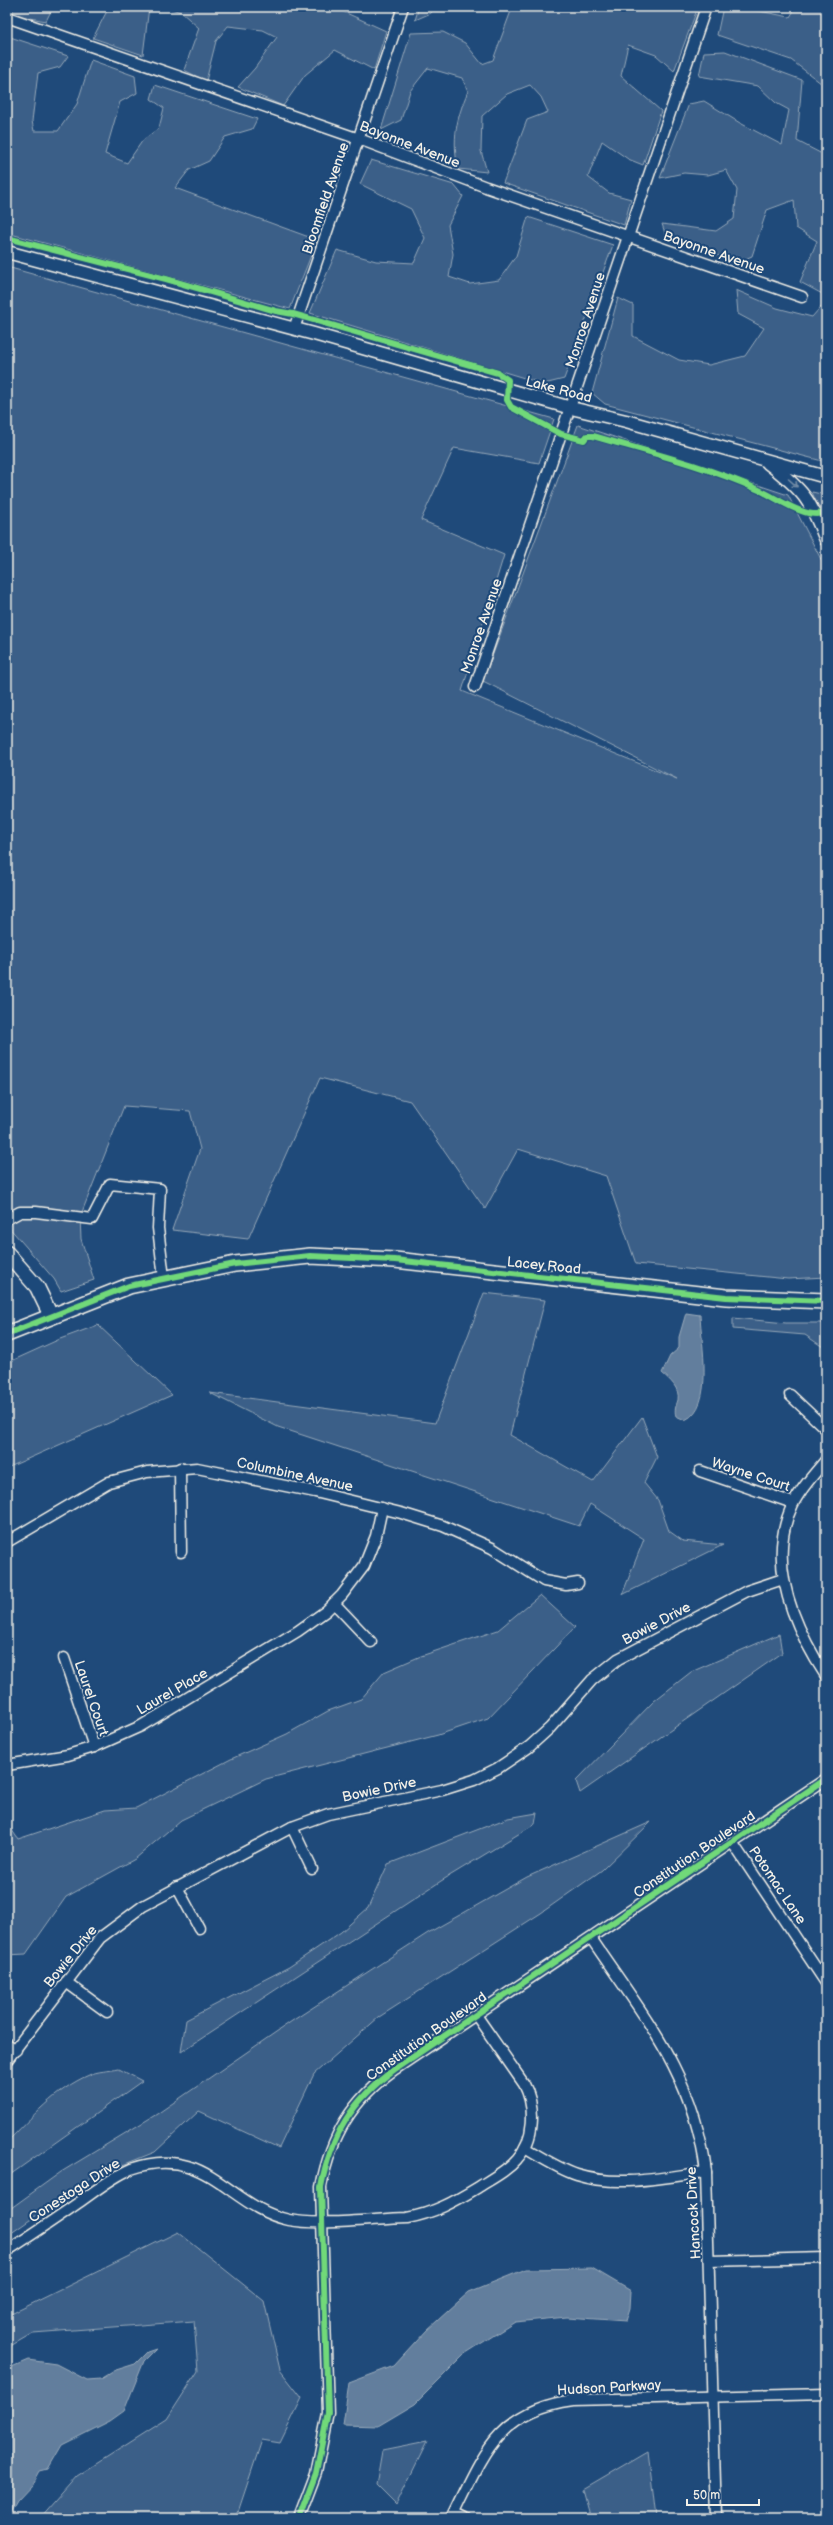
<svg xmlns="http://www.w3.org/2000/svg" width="833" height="2525" font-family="'Balsamiq Sans',sans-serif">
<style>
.green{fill:#3a5f88;stroke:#97a8b8}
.water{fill:#627e9d;stroke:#9cacbb}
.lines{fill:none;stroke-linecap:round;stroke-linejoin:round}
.minor-casing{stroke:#f4f1e8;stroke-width:13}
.tertiary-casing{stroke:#f4f1e8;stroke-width:15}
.secondary-casing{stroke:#f4f1e8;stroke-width:17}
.primary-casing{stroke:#f4f1e8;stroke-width:18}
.minor{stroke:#1f4a7a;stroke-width:10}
.tertiary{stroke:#1f4a7a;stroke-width:12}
.secondary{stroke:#1f4a7a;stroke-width:14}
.primary{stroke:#1f4a7a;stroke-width:15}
.cycleway-casing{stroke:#1f4a7a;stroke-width:8}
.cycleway{stroke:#71d979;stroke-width:6}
.oneway{stroke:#748da6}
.labels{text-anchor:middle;stroke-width:4;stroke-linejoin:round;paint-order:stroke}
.street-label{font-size:14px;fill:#f4f1e8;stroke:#1f4a7a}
</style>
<rect width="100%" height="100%" fill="#1f4a7a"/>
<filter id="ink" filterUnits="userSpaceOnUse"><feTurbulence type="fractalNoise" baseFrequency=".025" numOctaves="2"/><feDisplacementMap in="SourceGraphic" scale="8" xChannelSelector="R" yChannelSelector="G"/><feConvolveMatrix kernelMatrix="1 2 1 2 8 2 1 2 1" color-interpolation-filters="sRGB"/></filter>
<g filter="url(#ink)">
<g class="green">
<path d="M16,7H53L46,21L9,14Z"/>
<path d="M109,7H149L143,55L93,38Z"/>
<path d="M165,7H333L386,31L374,70L335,50L305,75L283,106L238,87L255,68L277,37L263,30L228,26L216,41L206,81L184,70L199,28L181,12Z"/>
<path d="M419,7H434L431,13L415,20Z"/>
<path d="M506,7H589L598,10L602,7H698L674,71L656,55L628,45L621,76L661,111L643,165L628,159L602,141L588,177L609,193L631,199L624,225L503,183L527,120L548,112L541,97L530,85L507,94L482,116L481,151L487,172L458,169C452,138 456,120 468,91L462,78L428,68L410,91L401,120L381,130L411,33L443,32L465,43L482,64L493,60L511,11Z"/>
<path d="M723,7H738L790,17L796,7H826V87L791,60L717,35Z"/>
<path d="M7,36L68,56L60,67L38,73L32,121L34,131H58L77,104L91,60L135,76L137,93L120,102L105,154L127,163L143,140L159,128L164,108L151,99L155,85L257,119L252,129L225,137L209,161L189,170L175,188L317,240L290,309L7,233Z"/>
<path d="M725,51L802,80L797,141L826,156V296L800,282L817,241L796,228L794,200L767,210L752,256L738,262L667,239L662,224L716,231L734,219L737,190L726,170L708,175L684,173L660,178L689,104L704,101L740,123L782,145L789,110L776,103L758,86L699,76L704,52Z"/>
<path d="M371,160L454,185L463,196L448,225L453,254L449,277L470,284L499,280L516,256L528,217L613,245L564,379L544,384L310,313L337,250L376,261L414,263L425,238L411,209L360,184Z"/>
<path d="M7,267L554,419L539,463L454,448L421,520L504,555L462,691L677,779L483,681L578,425L788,495L826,569V1277L788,1279L636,1264L606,1176L518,1149L485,1209L410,1101L320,1078L248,1239L172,1230L200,1149L190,1111L124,1106L80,1217L81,1239L94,1280L61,1291L54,1279L7,1225Z"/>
<path d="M736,290L777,308L812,317L826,301V462L605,404L592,393L618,298L633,305V336L679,360L709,365L745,356L764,328L738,314Z"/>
<path d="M812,492L826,495V511L820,512Z"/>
<path d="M484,1293L545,1300L510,1435L593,1482L642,1417L657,1457L644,1483L658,1500L669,1531L683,1541L723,1545L622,1595L644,1539L590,1504L579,1526L278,1427L210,1393L435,1423Z"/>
<path d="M733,1318L786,1323H826V1349L805,1335L733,1329Z"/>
<path d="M98,1325L172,1395L7,1468V1363L60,1339Z"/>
<path d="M540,1595L575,1627L488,1718L438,1735L266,1779L181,1820L135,1859L66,1897L26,1954L7,1955V1823L18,1839L105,1810L136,1808L231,1759L287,1734L328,1711L361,1699L384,1672L421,1656L498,1630Z"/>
<path d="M779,1634L782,1653L580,1793L576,1781L654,1701L691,1672Z"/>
<path d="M537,1813L535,1824L441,1881L181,2052L186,2020L289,1967L341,1932L368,1908L388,1864L508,1818Z"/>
<path d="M651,1822L602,1870L541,1913L379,2017L314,2074L279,2148L199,2111L155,2152L90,2178L7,2236V2211L61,2172L157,2114L292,2021L428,1933L527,1877Z"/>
<path d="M119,2069L142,2081L7,2177V2142C31,2118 56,2089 89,2075C97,2071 110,2071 119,2069Z"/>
<path d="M178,2232L264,2301L280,2370L302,2398L280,2443L262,2440L236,2518H40L77,2476L167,2419L198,2371L194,2321L33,2333L7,2348V2316Z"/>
<path d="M427,2442L396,2505L376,2485L382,2451Z"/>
<path d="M648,2451L656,2518H591L583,2489Z"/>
</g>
<g class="water">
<path d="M686,1313L700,1315C701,1341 715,1407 685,1420L676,1416C674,1410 676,1406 678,1400C680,1388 670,1380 662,1373L670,1356L679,1348V1337Z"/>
<path d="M592,2268L631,2291L630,2308L626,2321L567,2317L515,2322L466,2353L415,2404L378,2426L343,2425L349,2383L394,2366L427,2330L469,2292L526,2269Z"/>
<path d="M156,2349L144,2361L124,2411L110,2421L62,2445L48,2469L40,2471L33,2484L17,2501L7,2518V2369L28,2360L56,2364L87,2380L101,2379L116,2370L135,2364L147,2352Z"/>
</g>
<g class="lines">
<defs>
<g id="minor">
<path d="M7,17L359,139L486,187L802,297"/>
<path d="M294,329L403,7"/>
<path d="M475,687L706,7"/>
<path d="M7,1219L20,1212H36L92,1219L110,1184L160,1189L158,1228L164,1278"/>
<path d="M790,1395L826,1429"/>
<path d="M826,1460C814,1474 801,1488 793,1504C765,1562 794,1627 826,1676"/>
<path d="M180,1468L181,1552"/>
<path d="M700,1471L793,1503"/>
<path d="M7,1542L109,1482L147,1472L197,1468L315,1492L401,1513L443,1526L492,1548L544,1581L566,1585L578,1583"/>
<path d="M334,1603L371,1642"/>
<path d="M64,1658L94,1747"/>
<path d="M7,1765L68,1755L94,1747L141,1726L298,1631L326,1611L342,1595L364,1566L376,1536L382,1508"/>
<path d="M292,1827L312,1869"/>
<path d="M732,1842L826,1983"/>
<path d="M177,1887L199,1928"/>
<path d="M591,1938C644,2017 694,2074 706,2172L716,2518"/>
<path d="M66,1982L107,2012"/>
<path d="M7,2044L16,2050"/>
<path d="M7,2060L100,1938L143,1906L292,1827L328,1814L442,1790L474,1780L498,1768L529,1747L550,1728L592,1680L618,1659L747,1591L783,1579"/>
<path d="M525,2148C542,2158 559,2169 577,2175C619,2188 664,2177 706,2172"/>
<path d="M7,2251C31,2235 54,2220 78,2203C94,2192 112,2177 131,2169C206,2142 229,2208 289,2220C320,2226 374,2219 407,2218C434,2213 454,2202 477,2188C491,2179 507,2171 517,2159C535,2139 536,2107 524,2084L476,2015"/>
<path d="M709,2261L826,2258"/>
<path d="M455,2513L466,2518"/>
<path d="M299,2518L316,2473L328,2413L321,2187C331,2135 352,2100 395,2069L826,1779"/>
<path d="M452,2518C483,2455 497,2410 574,2400L826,2394"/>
</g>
<g id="tertiary">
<path d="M7,252L314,334L571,408L626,421L826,477"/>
<path d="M768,463C803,490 810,499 826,540"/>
</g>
<path id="secondary" d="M7,1253L37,1287L51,1316"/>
<path id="primary" d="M7,1334L129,1286L235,1264L310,1256L395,1260L726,1297L826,1301"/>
</defs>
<use href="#minor" class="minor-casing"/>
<use href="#tertiary" class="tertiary-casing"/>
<use href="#secondary" class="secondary-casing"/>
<use href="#primary" class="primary-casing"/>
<use href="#minor" class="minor"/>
<use href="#tertiary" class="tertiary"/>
<use href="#secondary" class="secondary"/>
<use href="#primary" class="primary"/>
<defs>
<g id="cycleway">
<path d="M7,238L166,279L276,311L293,314L498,373L508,380L507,400L511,407L561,434L584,440L587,436H593C648,452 706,466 759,490C776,497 807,521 826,512"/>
<path d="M7,1334L129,1286L235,1264L310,1256L395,1260L726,1297L826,1301"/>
<path d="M299,2518L316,2473L328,2413L321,2187C331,2135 352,2100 395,2069L826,1779"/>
</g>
</defs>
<use href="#cycleway" class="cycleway-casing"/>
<use href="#cycleway" class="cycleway"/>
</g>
<defs><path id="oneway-shaft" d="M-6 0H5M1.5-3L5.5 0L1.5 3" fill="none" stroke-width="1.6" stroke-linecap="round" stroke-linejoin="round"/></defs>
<use class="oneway" href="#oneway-shaft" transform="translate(793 483) rotate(42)"/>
</g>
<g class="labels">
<g class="street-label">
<text transform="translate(410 144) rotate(21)" y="5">Bayonne Avenue</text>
<text transform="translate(325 198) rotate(-71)" y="5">Bloomfield Avenue</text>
<text transform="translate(714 252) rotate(19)" y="5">Bayonne Avenue</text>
<text transform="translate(585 320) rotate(-72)" y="5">Monroe Avenue</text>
<text transform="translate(559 389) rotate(15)" y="5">Lake Road</text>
<text transform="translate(481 626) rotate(-71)" y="5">Monroe Avenue</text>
<text transform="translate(544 1265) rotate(6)" y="5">Lacey Road</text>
<text transform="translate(295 1474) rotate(12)" y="5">Columbine Avenue</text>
<text transform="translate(751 1474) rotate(18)" y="5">Wayne Court</text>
<text transform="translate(656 1623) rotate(-28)" y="5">Bowie Drive</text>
<text transform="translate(172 1691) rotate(-30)" y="5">Laurel Place</text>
<text transform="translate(92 1698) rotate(71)" y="5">Laurel Court</text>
<text transform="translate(379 1789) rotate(-12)" y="5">Bowie Drive</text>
<text transform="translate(694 1854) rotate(-34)" y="5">Constitution Boulevard</text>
<text transform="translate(778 1885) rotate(56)" y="5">Potomac Lane</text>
<text transform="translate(70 1956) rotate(-51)" y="5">Bowie Drive</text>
<text transform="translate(426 2036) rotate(-35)" y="5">Constitution Boulevard</text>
<text transform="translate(74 2190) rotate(-33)" y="5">Conestoga Drive</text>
<text transform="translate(693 2213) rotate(-93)" y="5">Hancock Drive</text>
<text transform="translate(609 2387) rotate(-3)" y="5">Hudson Parkway</text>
</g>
</g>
<rect width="833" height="2525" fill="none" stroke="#1f4a7a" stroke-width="24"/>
<rect x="12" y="12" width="809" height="2501" fill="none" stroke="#f4f1e8" stroke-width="1.5" filter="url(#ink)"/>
<path d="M687 2499v6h72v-6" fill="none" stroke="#f4f1e8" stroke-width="2"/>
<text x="693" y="2499" font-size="12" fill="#f4f1e8" stroke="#1f4a7a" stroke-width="3" paint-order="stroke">50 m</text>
</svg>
